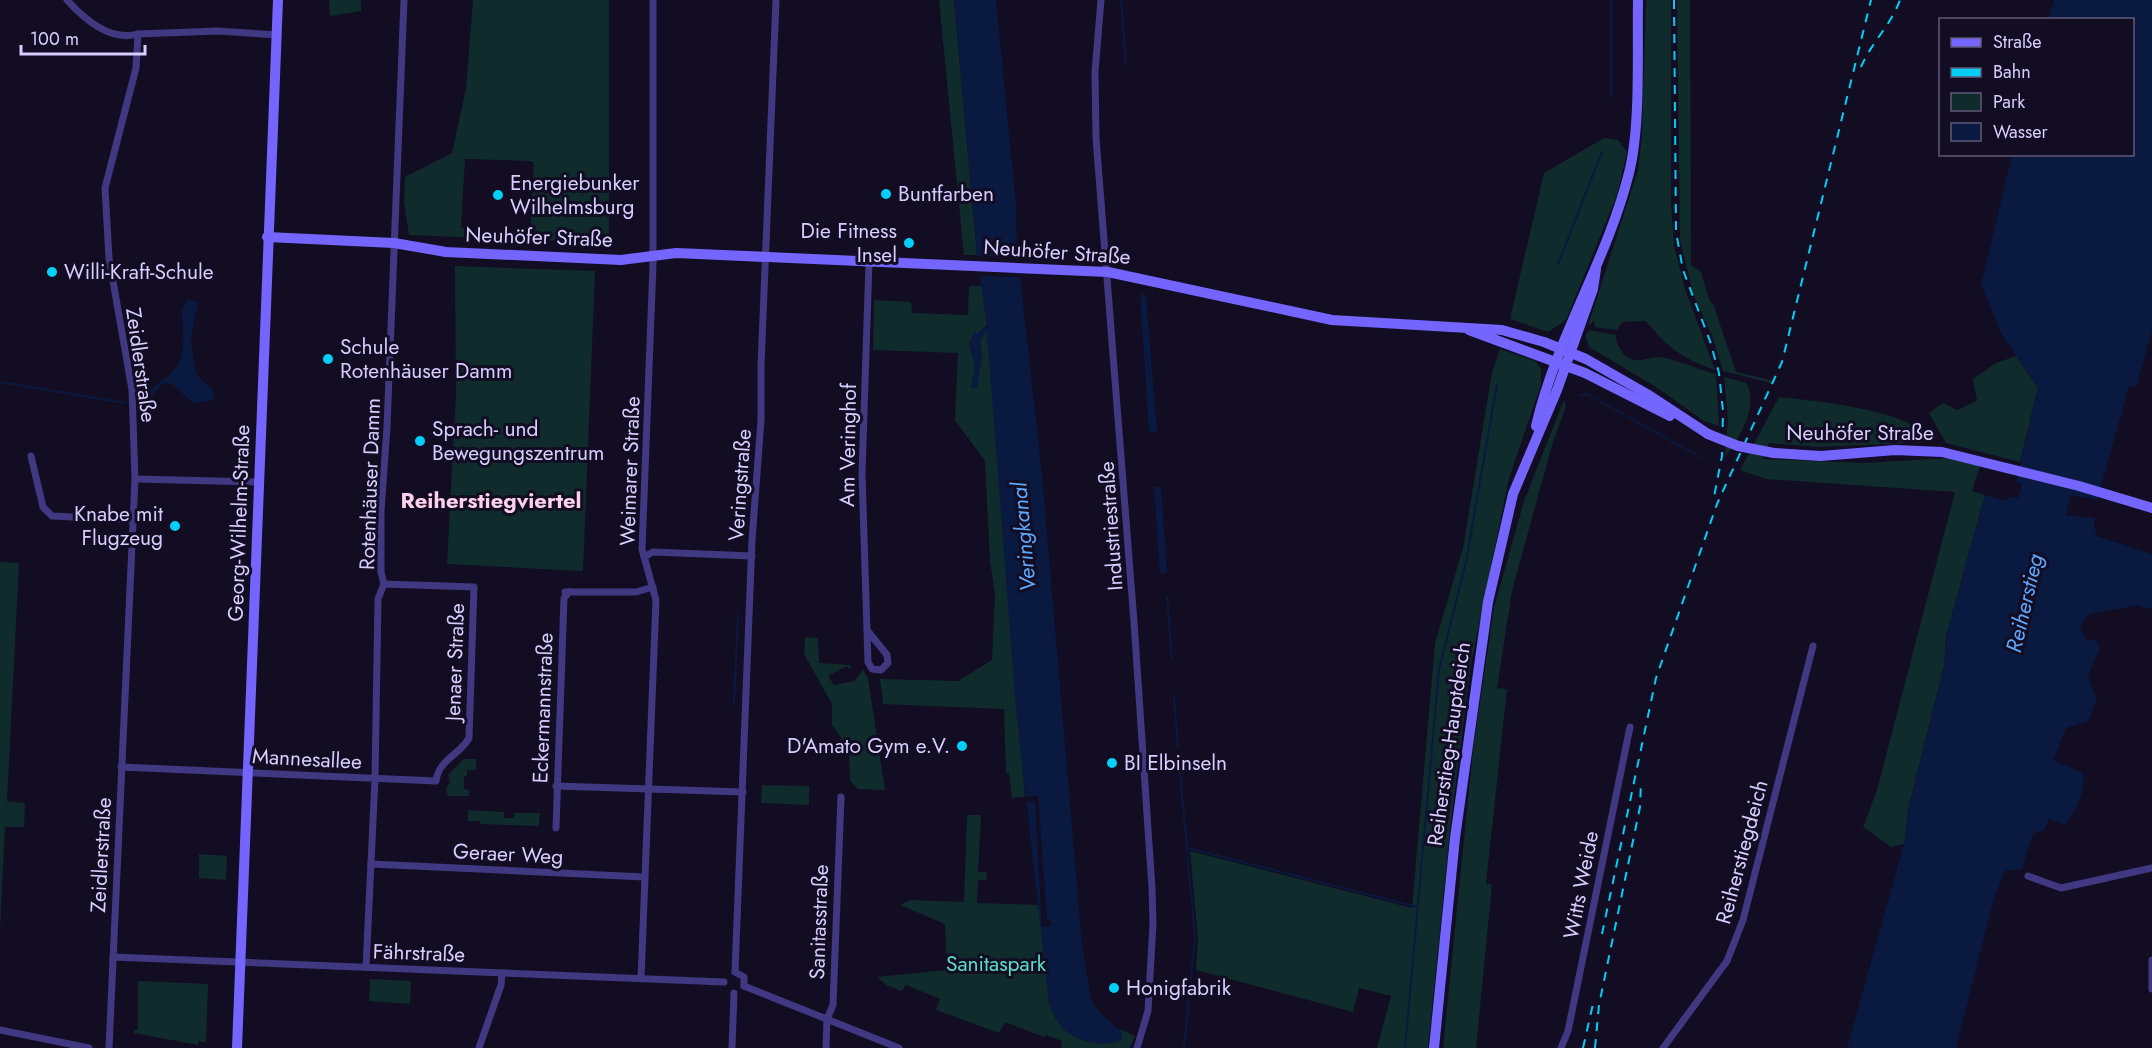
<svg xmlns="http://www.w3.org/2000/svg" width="2152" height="1048" font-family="Jost,sans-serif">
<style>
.green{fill:#102b2c;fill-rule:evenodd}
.water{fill:#09193f}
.pier{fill:#120d22}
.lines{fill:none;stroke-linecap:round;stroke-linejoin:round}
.stream{stroke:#09193f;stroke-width:2}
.street{stroke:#403881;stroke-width:7}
.secondary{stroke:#7465ff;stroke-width:10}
.rail{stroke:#00cff9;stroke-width:2;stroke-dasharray:9 8;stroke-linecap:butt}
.secondary-bridge{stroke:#7465ff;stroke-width:10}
.poi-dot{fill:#00cff9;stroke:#120d22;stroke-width:2}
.labels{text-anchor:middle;stroke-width:6;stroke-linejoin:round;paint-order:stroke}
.poi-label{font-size:21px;fill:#d7ceff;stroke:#120d22;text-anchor:start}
.street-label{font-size:21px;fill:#d7ceff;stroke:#120d22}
.park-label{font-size:21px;fill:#5adfc7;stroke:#120d22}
.neighbourhood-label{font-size:22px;font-weight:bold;fill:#ffd0eb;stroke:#120d22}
.water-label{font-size:22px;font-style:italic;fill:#5ca8ff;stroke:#120d22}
</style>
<rect width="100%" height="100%" fill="#120d22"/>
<g class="green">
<path d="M329,0H361V11L330,16Z"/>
<path d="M473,0H609V243L409,235L404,202L405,177L452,153L466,88ZM465,159L531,161L534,163L530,232L465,230L461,227Z"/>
<path d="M939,0H954L977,255H964Z"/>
<path d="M1646,0H1671V202L1674,245L1685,289L1715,370C1683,359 1667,347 1646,321L1622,322L1617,330L1595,327L1594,321L1588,326L1638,170L1642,136Z"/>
<path d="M1677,0H1690L1691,265L1701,272L1710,302L1713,304L1736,372L1771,380V383L1723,371L1712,336L1693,293L1680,240Z"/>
<path d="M1604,138L1618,140L1627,152L1617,195L1566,320L1548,332L1510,319L1544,173Z"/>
<path d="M455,266L595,271L583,571L447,564L456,393Z"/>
<path d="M969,286H982L987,325L970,341L975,368L972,382C982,370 983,354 979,340L987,331L1025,797L1012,798L1009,773H1006L1004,709L883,704L880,679L958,681L992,660L995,594L990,561L985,461L955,420L958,353L873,350L874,300L911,302L912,313L968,315Z"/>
<path d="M1589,330L1616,335C1616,342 1618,346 1622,352C1635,369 1649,354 1666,358C1683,362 1699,370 1716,374L1719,426L1704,421L1656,387L1589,347L1585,336Z"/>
<path d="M1500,349L1535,361L1541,369V385L1509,478L1471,664L1451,821L1428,1048H1377L1391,996L1359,988L1353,1012L1196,970L1198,938L1190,851L1412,908L1435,643L1463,548L1492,372Z"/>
<path d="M2016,356L2038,388L2020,462L1946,443L1929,413L1943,403L1957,410L1977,401L1973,379L1996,363Z"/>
<path d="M1724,377L1746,383C1760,403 1739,440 1725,457L1728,419Z"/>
<path d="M1779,397C1806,400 1922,410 1928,442L1819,447L1769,443L1763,459L1865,463L1948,458L1980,466L1972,491L1985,495L1946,636L1944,666L1909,805L1904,844L1891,847L1863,827L1877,790L1955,492L1766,479L1740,470Z"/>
<path d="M1564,400L1566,406L1552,445L1512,591L1497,688L1507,689L1486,883L1492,885L1476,1048H1443L1473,750L1494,608L1524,501Z"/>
<path d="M0,562L19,563L7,801L25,803L24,827H5L0,929Z"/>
<path d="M805,637L818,638L819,663L851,665L850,670L847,666L828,676L834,685L854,681L863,670L868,678L885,790L858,789L850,781L849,750L832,724V704L804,654Z"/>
<path d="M464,759H476V770H467V776L464,777V789L469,790V796H448L446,789L450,782L448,775Z"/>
<path d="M762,785L809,786V805L761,803Z"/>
<path d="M468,810L504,812V818H514V813H540L539,826L480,824V821H468Z"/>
<path d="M967,815H981L978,872H987L986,880H978L977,903L1040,905L1049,1003L1122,1040L1120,1029L1135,1036L1130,1048H1061L1062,1041L1046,1035L1044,1037L1005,1022L999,1033L936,1010L940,999L906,985L902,991L886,985L877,977L947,970L945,924L900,905L910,900L964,902Z"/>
<path d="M199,854L227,856L226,880L199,878Z"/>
<path d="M370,979L411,981L410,1004L369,1001Z"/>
<path d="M138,981L208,984L206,1043L199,1041L198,1045L134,1033V1030H138Z"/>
</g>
<g class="water">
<path d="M954,0H996L1016,205L1017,249L1042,474L1082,945L1091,999L1099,1012L1122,1032V1040C1104,1048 1073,1042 1060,1025C1055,1020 1052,1010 1049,1004L1016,710L987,331L980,340L982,355L977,388H971L975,368L969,344L974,332L979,333L987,326L977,255Z"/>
<path d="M2054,0H2152V331L2137,385L2129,387L2097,500L2071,495L2066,515L2095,518L2094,525L2097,536L2152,554V608L2145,609L2139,605L2090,614L2080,626L2085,639L2096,641L2100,647L2088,677L2097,698L2088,721L2066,728L2053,760L2083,773C2087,792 2076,809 2065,825L2049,819L2044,830L2033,834L2022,869L2005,871L1994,898L1956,1048H1847L1904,844L1909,805L1944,666L1946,636L1985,495L2007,501L2009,496L2018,499L2022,484L2016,482L2038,388L2002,335L1981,285L2012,155L2132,154V20L2048,19Z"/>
<path d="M1140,294L1146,295L1157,432H1149Z"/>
<path d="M189,299L198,303L191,337L194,365L196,374L212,389L215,399L196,404C173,391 170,363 147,405L142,406C147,390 153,387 166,378C190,360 182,334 182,308Z"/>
<path d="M1154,487H1161L1167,573L1160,574Z"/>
</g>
<g class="pier">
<path d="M975,256L1021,258L1023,277L977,276Z"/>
<path d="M1038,796L1047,920H1050L1051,926L1042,927L1035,802L1025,803V797Z"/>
</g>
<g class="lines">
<g class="stream">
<path d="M1121,0L1126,65"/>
<path d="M1611,96V0"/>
<path d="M1558,264L1602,152"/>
<path d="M0,382L125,403"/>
<path d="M1580,395L1587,394L1700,457"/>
<path d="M1167,596L1172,658"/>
<path d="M1174,696L1178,748"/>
<path d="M734,705L738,613"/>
<path d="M1179,762L1195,936L1184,1048"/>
<path d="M1188,848L1417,907"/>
<path d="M1405,1048L1439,670L1466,562L1497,384"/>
</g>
<g class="street">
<path d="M67,0C84,19 110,42 138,34"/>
<path d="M1101,0L1095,72L1096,138L1134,622L1152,888L1153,924L1148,1011L1137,1048"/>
<path d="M31,456L43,507L52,516L133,520"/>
<path d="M135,479L260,482"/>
<path d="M644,557L653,552L752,556"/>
<path d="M565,592H636L653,587"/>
<path d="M867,630L887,655L888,663L881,670L872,669L868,662L862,474L869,262"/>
<path d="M121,767L436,781C439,759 460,755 469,738L474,587L384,584"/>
<path d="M556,786L743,792"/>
<path d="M556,828L564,598L569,592"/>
<path d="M371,864L644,877"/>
<path d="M2028,876L2061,888L2152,868"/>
<path d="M113,957L724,982"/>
<path d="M2152,960V989"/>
<path d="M366,967L375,779L378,599L384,584L381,572V511L387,427L404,0"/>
<path d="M735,972L752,540L761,420V366L776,0"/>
<path d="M735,972L744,977V986"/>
<path d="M641,978L656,600L642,549L653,265V0"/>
<path d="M744,986L899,1048"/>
<path d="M0,1030L89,1048"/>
<path d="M109,1048L135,479L132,390L109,258L105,188L136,68L138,34L217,31L277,35"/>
<path d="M479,1048L501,985L502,973"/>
<path d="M732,1048L734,993"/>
<path d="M826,1048L827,1019L833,1005L841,797"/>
<path d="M1561,1048L1568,1031L1630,727"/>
<path d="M1663,1048L1727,961L1743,920L1813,646"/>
</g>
<g class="secondary">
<path d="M267,237L394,243L446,252L621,260L676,253L1108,272L1332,320L1502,330L1544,342L1586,359L1647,394L1708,434"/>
<path d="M1469,330L1585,373L1670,416"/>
<path d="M1536,426C1556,338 1607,261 1629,173C1641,125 1637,51 1638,0"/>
<path d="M1774,453L1821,456L1895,450L1942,452L2079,486L2152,508"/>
<path d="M237,1048L278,0"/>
<path d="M1434,1048L1455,838L1488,602L1513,494L1557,390L1593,289L1596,269"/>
</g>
<g class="rail">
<path d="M1674,0L1676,232L1683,270L1710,341L1719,373L1723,411L1722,456L1713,502"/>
<path d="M1861,67C1871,43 1891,25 1900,0"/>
<path d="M1602,934L1656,678L1717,504L1782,362L1871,0"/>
<path d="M1583,1048L1593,1004"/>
<path d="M1595,1048L1599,1005L1640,807L1641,783"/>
</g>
<path class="secondary-bridge" d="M1708,434L1738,446L1774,453"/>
</g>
<g class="poi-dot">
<circle cx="886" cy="194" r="6"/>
<circle cx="498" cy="195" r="6"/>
<circle cx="909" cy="243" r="6"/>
<circle cx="52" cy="272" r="6"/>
<circle cx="328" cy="359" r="6"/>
<circle cx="420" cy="441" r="6"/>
<circle cx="175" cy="526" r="6"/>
<circle cx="962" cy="746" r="6"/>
<circle cx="1112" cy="763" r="6"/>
<circle cx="1114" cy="988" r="6"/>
</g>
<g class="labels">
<g class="poi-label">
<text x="510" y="190">Energiebunker<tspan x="510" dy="24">Wilhelmsburg</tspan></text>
<text x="898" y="201">Buntfarben</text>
<text x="897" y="238" text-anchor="end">Die Fitness<tspan x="897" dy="24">Insel</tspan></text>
<text x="64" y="279">Willi-Kraft-Schule</text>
<text x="340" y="354">Schule<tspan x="340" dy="24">Rotenhäuser Damm</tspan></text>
<text x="432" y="436">Sprach- und<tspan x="432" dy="24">Bewegungszentrum</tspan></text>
<text x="163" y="521" text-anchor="end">Knabe mit<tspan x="163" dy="24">Flugzeug</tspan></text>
<text x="950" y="753" text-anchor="end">D'Amato Gym e.V.</text>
<text x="1124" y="770">BI Elbinseln</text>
<text x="1126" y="995">Honigfabrik</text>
</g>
<g class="street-label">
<text transform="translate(539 237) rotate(2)" y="7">Neuhöfer Straße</text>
<text transform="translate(1057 252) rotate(4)" y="7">Neuhöfer Straße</text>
<text transform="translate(141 365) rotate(82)" y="7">Zeidlerstraße</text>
<text x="1860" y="440">Neuhöfer Straße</text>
<text transform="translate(848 445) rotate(-89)" y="7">Am Veringhof</text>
<text transform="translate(630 471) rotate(-88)" y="7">Weimarer Straße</text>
<text transform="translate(370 484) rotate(-88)" y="7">Rotenhäuser Damm</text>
<text transform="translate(740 485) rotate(-86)" y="7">Veringstraße</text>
<text transform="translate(239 523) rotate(-88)" y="7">Georg-Wilhelm-Straße</text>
<text transform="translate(1111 526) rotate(-94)" y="7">Industriestraße</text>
<text transform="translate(455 662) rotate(-88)" y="7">Jenaer Straße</text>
<text transform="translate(543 708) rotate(-88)" y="7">Eckermannstraße</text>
<text transform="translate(1449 744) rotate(-82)" y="7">Reiherstieg-Hauptdeich</text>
<text transform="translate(307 759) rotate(3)" y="7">Mannesallee</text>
<text transform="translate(1742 852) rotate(-75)" y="7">Reiherstiegdeich</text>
<text transform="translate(508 854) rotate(3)" y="7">Geraer Weg</text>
<text transform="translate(101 855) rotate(-87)" y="7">Zeidlerstraße</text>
<text transform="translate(1581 885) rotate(-79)" y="7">Witts Weide</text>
<text transform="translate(819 922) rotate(-88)" y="7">Sanitasstraße</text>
<text transform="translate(419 953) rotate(2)" y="7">Fährstraße</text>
</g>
<g class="park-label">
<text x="996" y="971">Sanitaspark</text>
</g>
<g class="neighbourhood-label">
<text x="491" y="508">Reiherstiegviertel</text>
</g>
<g class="water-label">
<text transform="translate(1023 537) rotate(-95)" y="8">Veringkanal</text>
<text transform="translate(2024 603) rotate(-77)" y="8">Reiherstieg</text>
</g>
</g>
<rect x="1939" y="18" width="195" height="138" fill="#120d22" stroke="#615a7a" stroke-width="1.5"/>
<rect x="1951" y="38" width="30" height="9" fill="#7465ff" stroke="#615a7a" stroke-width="1.5"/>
<text x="1993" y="48" font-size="18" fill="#d7ceff">Straße</text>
<rect x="1951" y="68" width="30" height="9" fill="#00cff9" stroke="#615a7a" stroke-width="1.5"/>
<text x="1993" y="78" font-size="18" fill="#d7ceff">Bahn</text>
<rect x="1951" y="93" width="30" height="18" fill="#102b2c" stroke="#615a7a" stroke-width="1.5"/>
<text x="1993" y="108" font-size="18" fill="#d7ceff">Park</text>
<rect x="1951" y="123" width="30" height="18" fill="#09193f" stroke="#615a7a" stroke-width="1.5"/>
<text x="1993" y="138" font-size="18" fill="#d7ceff">Wasser</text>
<path d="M21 45v9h124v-9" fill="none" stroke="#d7ceff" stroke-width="3"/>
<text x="30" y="45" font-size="18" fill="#d7ceff" stroke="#120d22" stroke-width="4.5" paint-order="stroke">100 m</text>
</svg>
